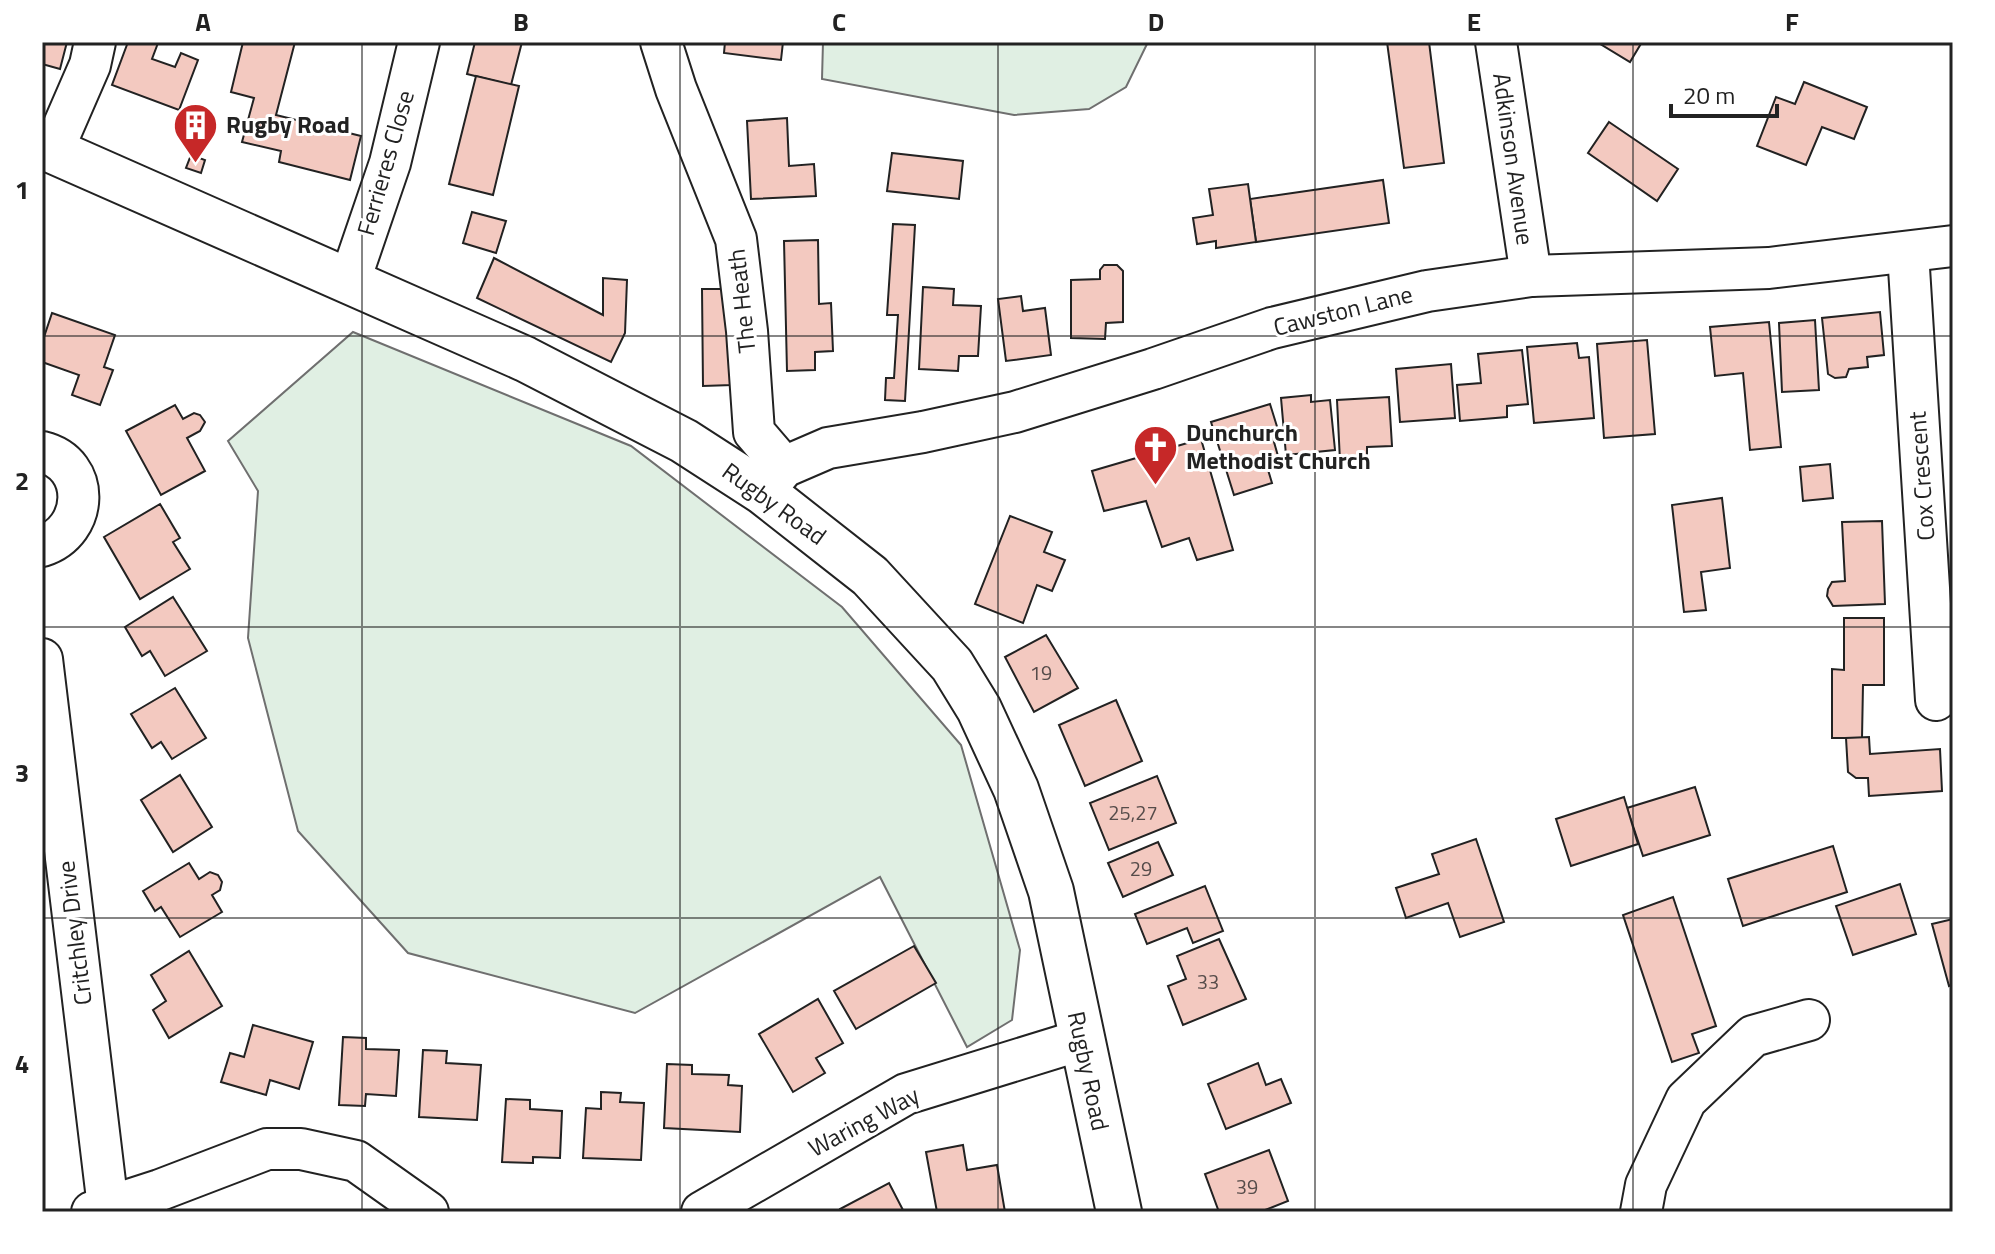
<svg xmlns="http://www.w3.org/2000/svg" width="1995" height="1254" font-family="'Titillium Web',sans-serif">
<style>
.green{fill:#e0efe3;stroke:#6f6f6f;stroke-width:2}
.building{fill:#f3c9c0;stroke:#222;stroke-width:2}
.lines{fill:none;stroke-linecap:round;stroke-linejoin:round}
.minor-casing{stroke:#222;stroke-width:44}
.major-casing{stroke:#222;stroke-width:48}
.minor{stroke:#fff;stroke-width:40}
.major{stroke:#fff;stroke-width:44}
.grid{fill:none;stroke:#222;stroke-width:2;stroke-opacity:0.55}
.labels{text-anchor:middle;stroke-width:6;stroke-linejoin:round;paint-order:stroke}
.number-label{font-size:20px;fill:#564c4a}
.poi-label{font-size:24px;font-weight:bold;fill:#222;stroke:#fff;text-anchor:start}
.street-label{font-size:24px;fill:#222;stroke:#fff}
.neatline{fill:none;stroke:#222;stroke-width:3}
.grid-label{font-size:26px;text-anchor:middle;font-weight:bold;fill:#222}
</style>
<rect width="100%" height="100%" fill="#fff"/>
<g class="green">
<path d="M823,42H1148L1126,87L1089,109L1014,115L822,79Z"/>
<path d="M353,332L631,446L842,607L961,745L1020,950L1012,1020L967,1047L880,877L635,1013L408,953L298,831L248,638L258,491L228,441Z"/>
</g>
<g class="building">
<path d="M42,42H67L60,69L42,64Z"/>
<path d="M128,42L158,43L152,59L175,67L181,53L198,60L179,110L112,85Z"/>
<path d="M243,42H295L276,115L361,136L350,180L279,162L281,151L242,142L254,98L231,92Z"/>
<path d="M475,42H522L511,85L467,74Z"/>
<path d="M725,42H783L781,60L724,53Z"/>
<path d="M1387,42H1429L1444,163L1404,168Z"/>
<path d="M1597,42H1642L1630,62Z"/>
<path d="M476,76L519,86L493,195L449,184Z"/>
<path d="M1804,82L1867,107L1854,139L1822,127L1806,165L1757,146L1776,97L1795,104Z"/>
<path d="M787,118L789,166L814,164L816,196L751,199L747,121Z"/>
<path d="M1609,122L1678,169L1657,201L1588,153Z"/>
<path d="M892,153L963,161L959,199L887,191Z"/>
<path d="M191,155L205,160L201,173L186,168Z"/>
<path d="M1383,180L1389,223L1256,242L1250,199Z"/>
<path d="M1248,184L1256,242L1216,248V241L1197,244L1193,218L1213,215L1209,189Z"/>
<path d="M472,212L506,221L496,253L463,243Z"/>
<path d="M893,224L915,225L905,401L885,400L886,378H894L898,315H887Z"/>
<path d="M818,240L819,304L831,303L833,351L815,352V370L787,371L784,241Z"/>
<path d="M494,258L603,315V278L627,280L625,333L611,362L477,298Z"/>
<path d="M1104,265H1117L1123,271V322L1106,323L1105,339L1071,338V280L1100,279V270Z"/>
<path d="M923,287L954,289L953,305L981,306L978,356H959L958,371L919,369Z"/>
<path d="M702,289H731L732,385L703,386Z"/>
<path d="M1021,296L1023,311L1045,308L1051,355L1006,361L998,299Z"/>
<path d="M1880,312L1884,355L1867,357L1868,367L1849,369L1846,377L1835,378L1828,374L1822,318Z"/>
<path d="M52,313L115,335L104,367L113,370L100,405L72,395L79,375L42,362V343Z"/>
<path d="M1815,320L1819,390L1782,392L1779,323Z"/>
<path d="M1769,322L1781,447L1750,450L1743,373L1715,376L1710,327Z"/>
<path d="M1647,340L1655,434L1604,438L1597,344Z"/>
<path d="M1577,343L1579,358L1589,357L1594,418L1534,423L1527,347Z"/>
<path d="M1522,350L1528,404L1507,406V417L1460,421L1457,385L1481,383L1478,354Z"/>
<path d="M1451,364L1455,418L1400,422L1396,369Z"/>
<path d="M1311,395V402L1330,400L1335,450L1286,455L1281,398Z"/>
<path d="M1389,397L1392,446L1367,447V460L1340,461L1337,400Z"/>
<path d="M1270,404L1279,433L1272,435L1278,456L1265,460L1272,483L1234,495L1211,422Z"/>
<path d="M175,405L183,419L194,413L200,415L205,422L200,431L187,438L205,471L161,495L126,431Z"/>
<path d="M1201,439L1233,550L1197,560L1189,538L1162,547L1146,501L1104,511L1092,471Z"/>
<path d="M1830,464L1833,498L1803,501L1800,467Z"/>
<path d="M1722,498L1730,568L1701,572L1706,610L1684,612L1672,505Z"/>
<path d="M160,504L180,538L173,542L190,569L140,599L104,537Z"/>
<path d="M1010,516L1052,532L1044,552L1065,560L1052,591L1037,585L1023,623L975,604Z"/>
<path d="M1882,521L1885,604L1833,606L1827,596L1828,589L1832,582L1845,581L1842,522Z"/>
<path d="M173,597L207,651L165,676L150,651L142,656L125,627Z"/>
<path d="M1844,618H1884V685H1863L1862,738H1832V669L1844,670Z"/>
<path d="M1046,635L1078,688L1034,712L1005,657Z"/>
<path d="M175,688L206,738L172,759L161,742L152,748L131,714Z"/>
<path d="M1116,700L1142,761L1085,786L1059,725Z"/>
<path d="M1869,737L1870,754L1940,749L1942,791L1869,796L1868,778H1856L1848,772L1846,738Z"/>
<path d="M180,775L212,827L173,852L141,800Z"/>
<path d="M1157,776L1176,823L1109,850L1090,803Z"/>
<path d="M1695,787L1710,835L1643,856L1627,808Z"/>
<path d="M1624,797L1638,844L1571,866L1556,819Z"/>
<path d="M1476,839L1504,922L1460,937L1448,903L1406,918L1396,888L1439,874L1432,854Z"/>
<path d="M1158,842L1173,875L1123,897L1108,863Z"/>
<path d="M1833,846L1847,892L1743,926L1728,879Z"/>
<path d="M189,863L199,879L210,872L218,875L222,882L220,890L212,895L222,912L180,937L161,907L155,911L143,891Z"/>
<path d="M1900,884L1916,934L1853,955L1836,906Z"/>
<path d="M1205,886L1223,931L1193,943L1187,928L1147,944L1135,914Z"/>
<path d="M1673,897L1716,1026L1692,1034L1699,1053L1672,1062L1623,915Z"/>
<path d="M1953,919V984L1949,986L1932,924Z"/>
<path d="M1219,939L1246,999L1183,1025L1168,986L1186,979L1177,956Z"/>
<path d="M914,946L936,983L856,1029L834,991Z"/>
<path d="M189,951L222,1006L169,1038L153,1010L166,1001L151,975Z"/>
<path d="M818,999L843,1043L816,1058L825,1073L793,1092L759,1034Z"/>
<path d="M253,1025L313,1042L299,1089L270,1080L266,1095L221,1082L230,1053L244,1057Z"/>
<path d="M343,1037L366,1038V1049L399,1050L396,1096L366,1094L365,1106L339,1105Z"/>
<path d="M423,1050L447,1051L446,1063L481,1065L477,1120L419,1117Z"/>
<path d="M1258,1063L1266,1085L1281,1079L1291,1103L1226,1129L1208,1084Z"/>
<path d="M667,1064L692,1065V1074L729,1075L728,1085L742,1086L740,1132L664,1128Z"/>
<path d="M601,1092L621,1093L620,1102L644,1103L641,1160L583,1158L586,1108L601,1109Z"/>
<path d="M506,1099L530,1100V1109L562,1111L560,1158L533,1157V1163L502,1162Z"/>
<path d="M963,1145L967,1170L997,1165L1005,1212H937L926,1152Z"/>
<path d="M1269,1150L1288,1201L1260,1212H1219L1205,1174Z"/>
<path d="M889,1183L904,1212H841L840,1209Z"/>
</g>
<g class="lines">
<defs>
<g id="minor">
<path d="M661,42L676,89L736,239L747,331L754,432L784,467"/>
<path d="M1496,42L1531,276"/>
<path d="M53,150L90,65L95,42"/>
<path d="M1908,252L1936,700"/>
<path d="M349,283L390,163L419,42"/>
<path d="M42,452C92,464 89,531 42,546"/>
<path d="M763,492L784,467L828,448L923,432L1015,412L1153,369L1272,328L1427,291L1531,276L1769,268L1953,246"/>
<path d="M42,659L108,1207"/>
<path d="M92,1212L160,1190L267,1149H301L356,1161L428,1212"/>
<path d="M702,1212L906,1094L1081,1040"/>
<path d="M1641,1212L1646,1185L1686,1100L1753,1036L1809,1020"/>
</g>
<path id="major" d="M42,146L525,359L684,441L763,492L870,576L952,665L979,709L1016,789L1051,891L1119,1212"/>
</defs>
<use href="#minor" class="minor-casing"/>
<use href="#major" class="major-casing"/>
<use href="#minor" class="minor"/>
<use href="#major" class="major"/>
</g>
<path class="grid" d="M362,42V1212M680,42V1212M998,42V1212M1315,42V1212M1633,42V1212M42,336H1953M42,627H1953M42,918H1953"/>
<defs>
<symbol id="building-pin" viewBox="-11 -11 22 30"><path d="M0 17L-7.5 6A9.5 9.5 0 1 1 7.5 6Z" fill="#c62828" stroke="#fff"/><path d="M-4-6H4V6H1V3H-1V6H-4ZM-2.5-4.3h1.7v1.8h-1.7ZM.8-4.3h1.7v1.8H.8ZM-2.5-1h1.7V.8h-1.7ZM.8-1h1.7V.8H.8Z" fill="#fff"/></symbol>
<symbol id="church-pin" viewBox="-11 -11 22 30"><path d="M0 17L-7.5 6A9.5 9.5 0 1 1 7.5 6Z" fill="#c62828" stroke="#fff"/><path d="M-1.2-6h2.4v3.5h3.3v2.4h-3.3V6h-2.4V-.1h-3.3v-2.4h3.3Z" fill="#fff"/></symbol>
</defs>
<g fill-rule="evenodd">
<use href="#building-pin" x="170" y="100" width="51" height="69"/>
<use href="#church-pin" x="1130" y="422" width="51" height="69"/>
</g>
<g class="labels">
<g class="number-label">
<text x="1041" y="680">19</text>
<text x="1133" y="820">25,27</text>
<text x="1141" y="876">29</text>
<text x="1208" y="989">33</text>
<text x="1247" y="1194">39</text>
</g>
<g class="poi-label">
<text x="226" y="133">Rugby Road</text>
<text x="1186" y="441">Dunchurch<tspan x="1186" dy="28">Methodist Church</tspan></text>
</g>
<g class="street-label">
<text transform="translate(1513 159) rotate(82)" y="8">Adkinson Avenue</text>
<text transform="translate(386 163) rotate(-74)" y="8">Ferrieres Close</text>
<text transform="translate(742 301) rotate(-96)" y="8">The Heath</text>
<text transform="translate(1343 311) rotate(-14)" y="8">Cawston Lane</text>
<text transform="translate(1922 476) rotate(-94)" y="8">Cox Crescent</text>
<text transform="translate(774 504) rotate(36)" y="8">Rugby Road</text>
<text transform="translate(75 933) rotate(-97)" y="8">Critchley Drive</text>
<text transform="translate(1088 1071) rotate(78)" y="8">Rugby Road</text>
<text transform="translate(864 1122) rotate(-28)" y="8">Waring Way</text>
</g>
</g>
<rect width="1995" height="1254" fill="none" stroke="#ffffff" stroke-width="88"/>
<path d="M1671 104v12h106v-12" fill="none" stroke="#222222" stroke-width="4"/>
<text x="1683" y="104" font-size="24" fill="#222222" stroke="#ffffff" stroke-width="6" paint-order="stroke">20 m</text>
<rect x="44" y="44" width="1907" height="1166" class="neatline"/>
<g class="grid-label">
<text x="203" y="31">A</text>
<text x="521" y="31">B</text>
<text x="839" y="31">C</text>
<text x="1156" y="31">D</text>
<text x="1474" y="31">E</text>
<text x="1792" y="31">F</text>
<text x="22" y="199">1</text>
<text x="22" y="490">2</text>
<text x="22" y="782">3</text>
<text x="22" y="1073">4</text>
</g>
</svg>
